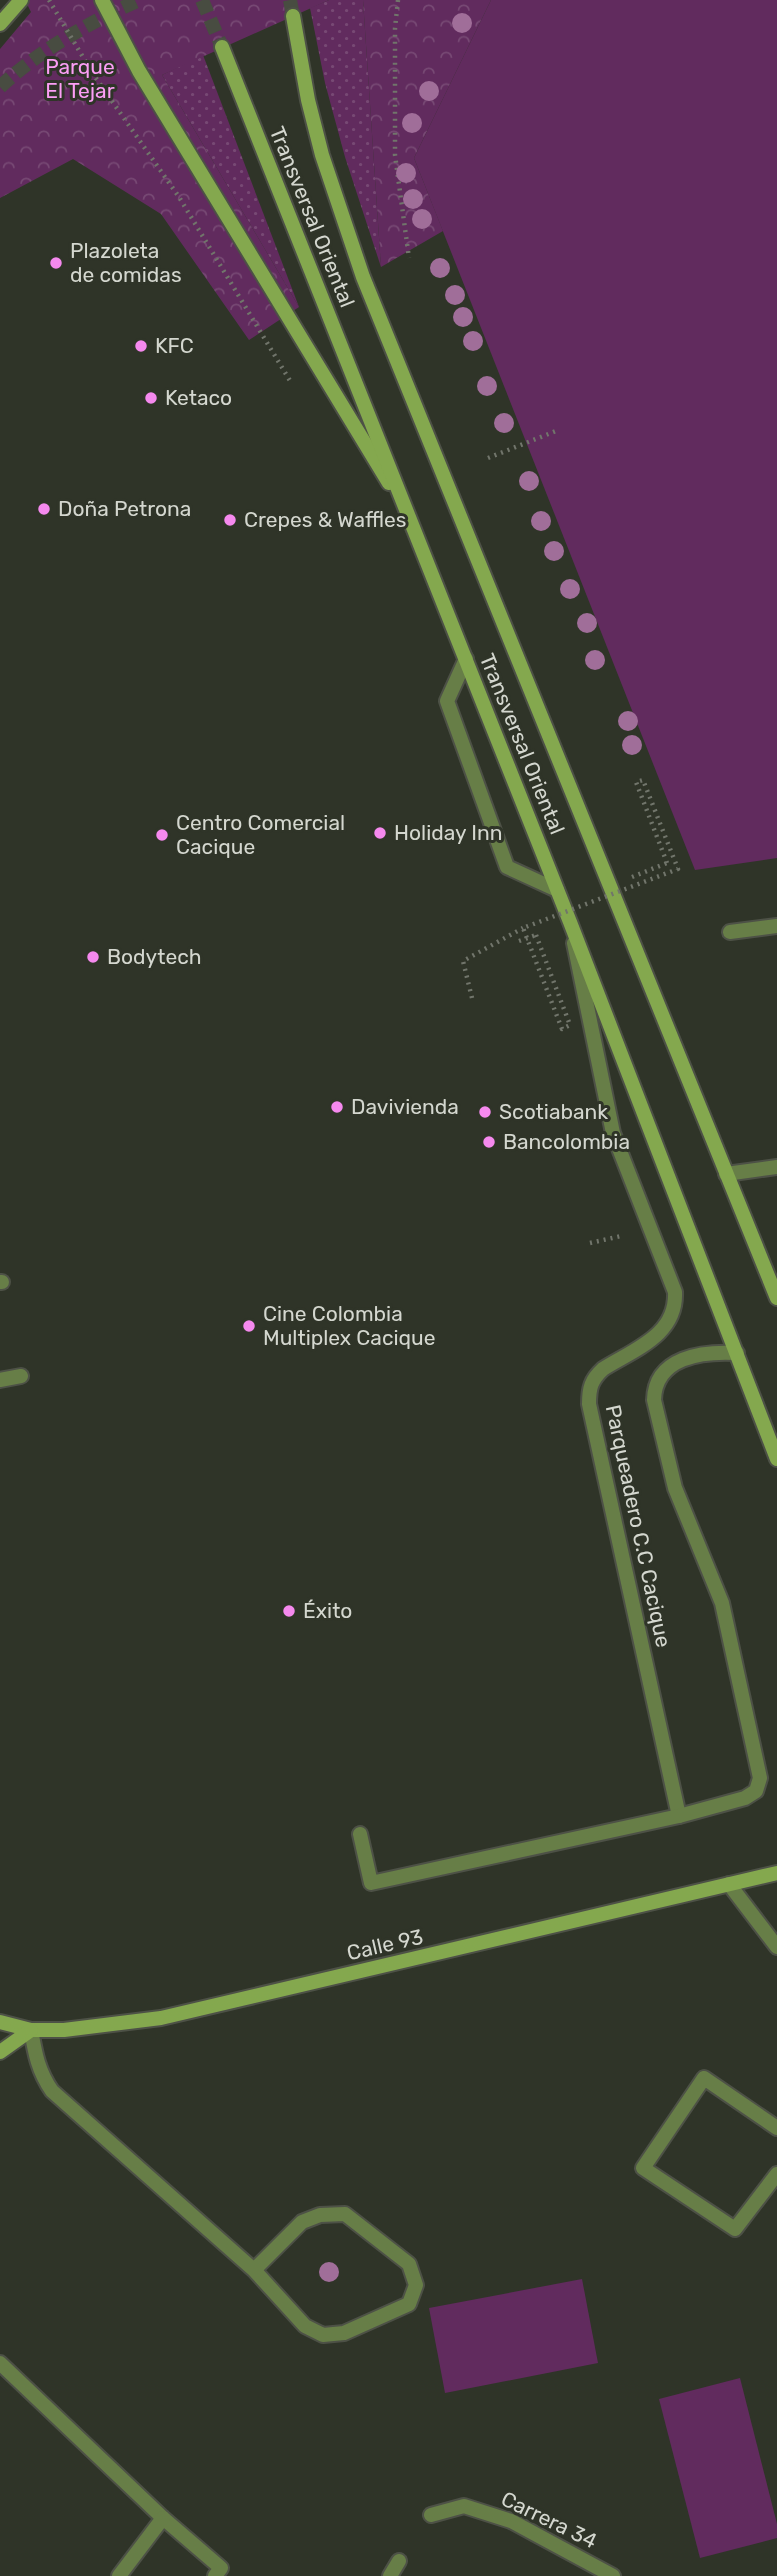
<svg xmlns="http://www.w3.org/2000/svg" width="777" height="2576" font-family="Rubik,sans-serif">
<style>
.grass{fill:url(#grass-dots)}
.forest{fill:url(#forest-crowns)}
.pitch{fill:#612b5e}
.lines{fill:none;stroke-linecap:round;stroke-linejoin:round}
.secondary-tunnel{stroke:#484c41;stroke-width:14;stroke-dasharray:14 7;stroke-linecap:butt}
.lane-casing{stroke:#4d5146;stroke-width:18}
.street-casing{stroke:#4d5146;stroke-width:18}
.secondary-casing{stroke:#4d5146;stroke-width:18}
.path{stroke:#71756b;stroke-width:4.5;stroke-dasharray:2 5;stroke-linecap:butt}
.lane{stroke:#677e47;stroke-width:14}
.street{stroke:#677e47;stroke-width:14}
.secondary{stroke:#84a84e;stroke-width:14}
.path-bridge{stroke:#71756b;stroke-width:4.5;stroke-dasharray:2 5;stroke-linecap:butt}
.tree{fill:#a06e99}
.poi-dot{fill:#f589ee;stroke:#2f3428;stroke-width:2.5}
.labels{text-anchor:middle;stroke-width:6;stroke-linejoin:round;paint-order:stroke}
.park-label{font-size:21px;fill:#fc9ef5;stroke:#2f3428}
.street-label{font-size:21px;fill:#d4d7cf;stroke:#2f3428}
.poi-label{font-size:21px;fill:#d4d7cf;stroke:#2f3428;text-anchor:start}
</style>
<defs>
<pattern id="grass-dots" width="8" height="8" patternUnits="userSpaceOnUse" patternTransform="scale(1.75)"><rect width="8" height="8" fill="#612b5e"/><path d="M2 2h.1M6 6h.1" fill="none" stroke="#774974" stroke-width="1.8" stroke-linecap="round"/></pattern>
<pattern id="forest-crowns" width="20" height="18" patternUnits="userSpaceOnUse" patternTransform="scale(1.75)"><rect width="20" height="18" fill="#612b5e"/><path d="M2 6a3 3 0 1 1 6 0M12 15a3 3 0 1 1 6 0" fill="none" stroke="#774974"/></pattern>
</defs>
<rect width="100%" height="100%" fill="#2f3428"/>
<g class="grass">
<path d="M329,0H363L381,267L345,157L325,83L310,8Z"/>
<path d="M203,55L299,307L162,75Z"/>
</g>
<g class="forest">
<path d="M25,0H329L162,75L299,307L249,340L161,214L73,159L0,198V49L31,12Z"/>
<path d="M363,0H491L414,158L443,231L381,267Z"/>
</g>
<g class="pitch">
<path d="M491,0H777V858L695,870L414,158Z"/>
<path d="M582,2279L598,2363L445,2393L429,2308Z"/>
<path d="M740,2378L777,2524V2538L700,2558L659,2399Z"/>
</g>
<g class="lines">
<g class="secondary-tunnel">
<path d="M202,0L222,47"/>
<path d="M290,0L293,16"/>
<path d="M0,87C41,49 89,23 139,0"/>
</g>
<defs>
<g id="lane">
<path d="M466,659L447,701L507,867L557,890"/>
<path d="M730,932L777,926"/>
<path d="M574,943L613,1133L675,1292C677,1335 635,1349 603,1369C591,1380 589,1388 589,1404L679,1816"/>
<path d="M0,1282H2"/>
<path d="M0,1380L21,1376"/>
<path d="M360,1834L371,1883L679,1816L745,1798L756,1791L760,1778L722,1603L675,1488L654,1400C655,1357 702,1351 737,1353"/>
<path d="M31,2030C35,2053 38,2071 52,2091L254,2270L305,2326L323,2335L344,2333L409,2304L416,2285L409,2264L345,2214L320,2215L302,2222L254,2270"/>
<path d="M0,2363L163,2518L221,2568L215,2576"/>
<path d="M119,2576L163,2518"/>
</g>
<g id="street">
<path d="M726,1174L777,1167"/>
<path d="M729,1884L777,1947"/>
<path d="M777,2128L704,2078L643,2168L735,2229L777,2174"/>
<path d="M431,2515L464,2506L511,2521L613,2576"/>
<path d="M390,2576L399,2561"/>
</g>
<g id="secondary">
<path d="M102,0L139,71L389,483"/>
<path d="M293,16L308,100L322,155L363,277L777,1298"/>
<path d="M0,24L21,0"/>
<path d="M222,47L570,922L777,1459"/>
<path d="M0,2022L31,2030H64L161,2018L777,1873"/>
<path d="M0,2052L31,2030"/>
</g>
</defs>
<use href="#lane" class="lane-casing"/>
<use href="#street" class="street-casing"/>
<use href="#secondary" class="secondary-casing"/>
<g class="path">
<path d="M49,0L93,74L179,197L292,384"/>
<path d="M398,0L395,28V155L409,258"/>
<path d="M488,458L556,431"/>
<path d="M632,877L667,863"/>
<path d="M519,941L536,935"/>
<path d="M472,998L463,961L523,928"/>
<path d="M590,1243L621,1236"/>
</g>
<use href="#lane" class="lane"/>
<use href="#street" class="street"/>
<use href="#secondary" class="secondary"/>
<path class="path-bridge" d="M536,935L570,1025L562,1029L523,928L678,869L643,780L636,782L667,863"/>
</g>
<g class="tree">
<circle cx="462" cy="23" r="10"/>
<circle cx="429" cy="91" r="10"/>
<circle cx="412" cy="123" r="10"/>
<circle cx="406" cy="173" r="10"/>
<circle cx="413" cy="199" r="10"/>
<circle cx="422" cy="219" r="10"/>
<circle cx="440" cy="268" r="10"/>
<circle cx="455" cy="295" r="10"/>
<circle cx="463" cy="317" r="10"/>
<circle cx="473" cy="341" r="10"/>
<circle cx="487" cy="386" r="10"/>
<circle cx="504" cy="423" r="10"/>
<circle cx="529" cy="481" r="10"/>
<circle cx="541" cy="521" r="10"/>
<circle cx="554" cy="551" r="10"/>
<circle cx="570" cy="589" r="10"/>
<circle cx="587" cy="623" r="10"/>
<circle cx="595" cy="660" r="10"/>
<circle cx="628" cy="721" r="10"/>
<circle cx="632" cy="745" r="10"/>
<circle cx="329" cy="2272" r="10"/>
</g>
<g class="poi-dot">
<circle cx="56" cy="263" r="7"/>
<circle cx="141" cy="346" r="7"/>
<circle cx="151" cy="398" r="7"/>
<circle cx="44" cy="509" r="7"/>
<circle cx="230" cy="520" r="7"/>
<circle cx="380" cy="833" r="7"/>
<circle cx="162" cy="835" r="7"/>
<circle cx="93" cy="957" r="7"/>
<circle cx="337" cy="1107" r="7"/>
<circle cx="485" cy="1112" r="7"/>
<circle cx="489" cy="1142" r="7"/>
<circle cx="249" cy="1326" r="7"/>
<circle cx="289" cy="1611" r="7"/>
</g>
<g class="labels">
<g class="park-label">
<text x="80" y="74">Parque<tspan x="80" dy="24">El Tejar</tspan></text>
</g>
<g class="street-label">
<text transform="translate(312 217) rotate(68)" y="7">Transversal Oriental</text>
<text transform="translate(522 744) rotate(68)" y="7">Transversal Oriental</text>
<text transform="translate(638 1526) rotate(78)" y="7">Parqueadero C.C Cacique</text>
<text transform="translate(385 1945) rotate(-13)" y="7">Calle 93</text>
<text transform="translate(549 2520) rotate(26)" y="7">Carrera 34</text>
</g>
<g class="poi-label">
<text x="70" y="258">Plazoleta<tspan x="70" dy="24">de comidas</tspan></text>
<text x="155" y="353">KFC</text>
<text x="165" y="405">Ketaco</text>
<text x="58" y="516">Doña Petrona</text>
<text x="244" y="527">Crepes &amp; Waffles</text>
<text x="176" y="830">Centro Comercial<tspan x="176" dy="24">Cacique</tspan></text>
<text x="394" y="840">Holiday Inn</text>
<text x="107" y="964">Bodytech</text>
<text x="351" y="1114">Davivienda</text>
<text x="499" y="1119">Scotiabank</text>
<text x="503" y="1149">Bancolombia</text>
<text x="263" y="1321">Cine Colombia<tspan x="263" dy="24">Multiplex Cacique</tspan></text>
<text x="303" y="1618">Éxito</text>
</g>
</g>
</svg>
